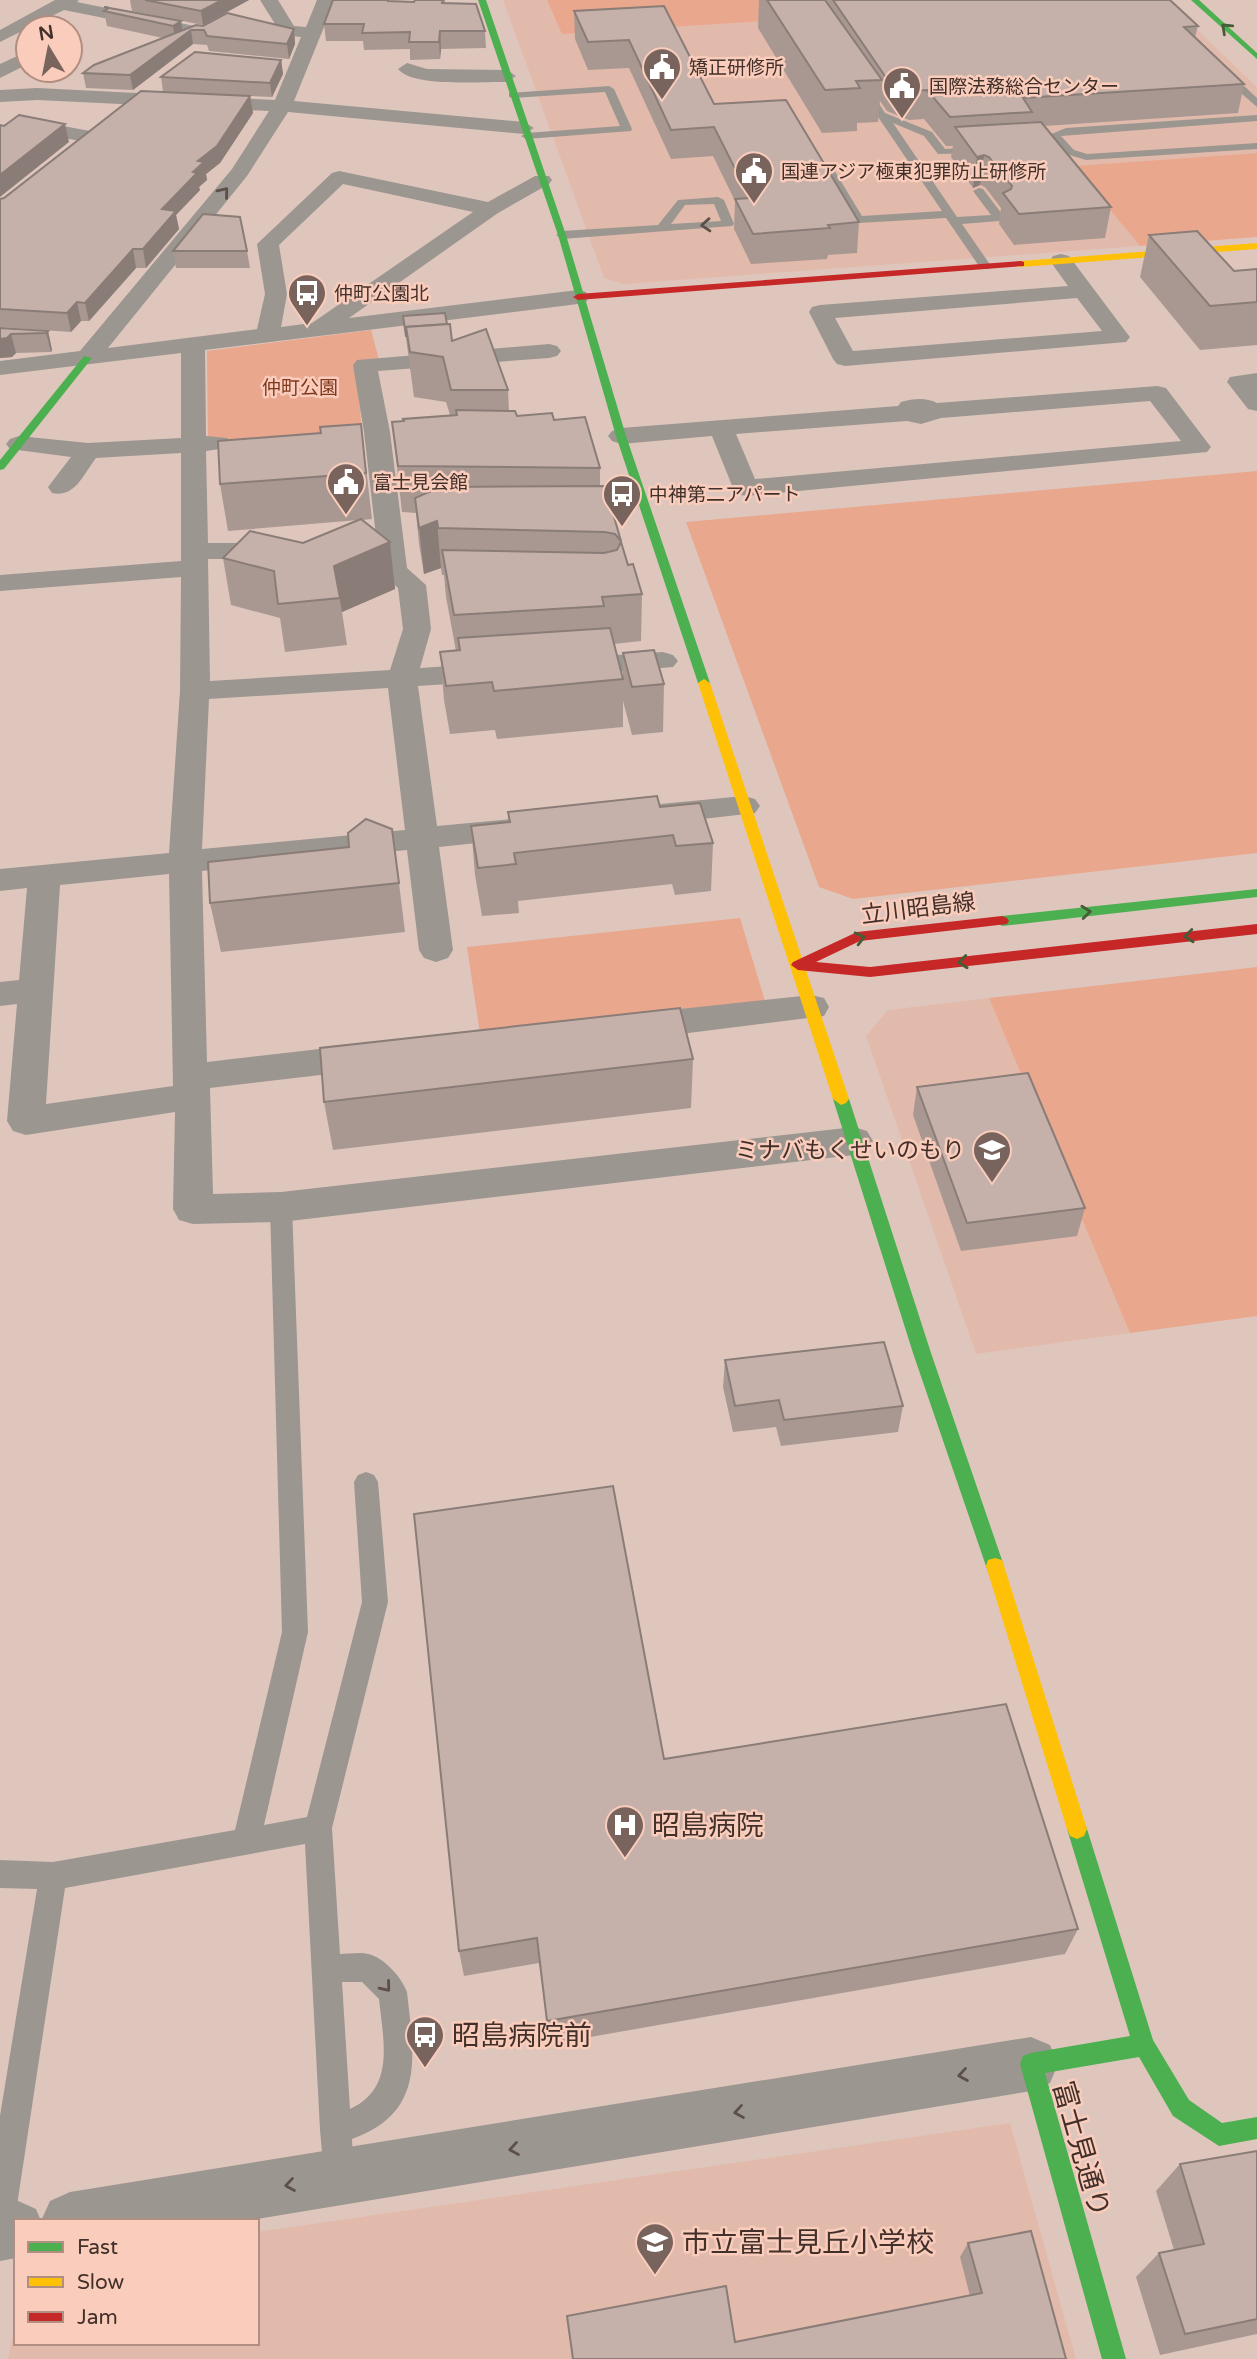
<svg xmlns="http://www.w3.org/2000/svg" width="1257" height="2359" font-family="'Varela Round','Noto Sans JP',sans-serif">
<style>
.built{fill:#e2baab}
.green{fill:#e9a78e}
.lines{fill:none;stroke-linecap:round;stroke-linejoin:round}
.lane{fill:#9c9691;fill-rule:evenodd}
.street{fill:#9c9691;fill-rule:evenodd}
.fast{fill:#4caf50;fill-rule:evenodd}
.slow{fill:#ffc107;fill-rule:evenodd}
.jam{fill:#c62828;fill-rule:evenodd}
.wall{fill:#a99892}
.shaded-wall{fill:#8a7c77}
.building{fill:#c5b1aa;stroke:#8a7c77;stroke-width:2}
.oneway{stroke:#465c37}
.oneway2{stroke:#5d4f49}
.labels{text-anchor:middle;stroke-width:5;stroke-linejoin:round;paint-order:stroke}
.far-poi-label{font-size:19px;fill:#42302a;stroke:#faccbb;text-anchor:start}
.far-park-label{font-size:19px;fill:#7e381c;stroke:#faccbb}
.street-label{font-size:23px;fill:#42302a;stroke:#faccbb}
.poi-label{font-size:23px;fill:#42302a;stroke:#faccbb;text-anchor:end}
.near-poi-label{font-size:28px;fill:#42302a;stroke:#faccbb;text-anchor:start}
.near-street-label{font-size:28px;fill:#42302a;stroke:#faccbb}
</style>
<rect width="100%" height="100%" fill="#dfc6bd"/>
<g class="built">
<path d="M503,0H1166L1257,87V153L1075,166L1140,246L624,284L604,278Z"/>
<path d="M989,998L1130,1333L976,1354L866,1036L888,1010Z"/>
<path d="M1010,2123L1076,2359H8L16,2321V2343H257V2232Z"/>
</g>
<g class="green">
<path d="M547,0H783L796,19L562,34Z"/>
<path d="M1257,153V237L1140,246L1074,166Z"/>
<path d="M371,330L379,360L356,368L362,430L208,441L207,351Z"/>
<path d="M1257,471V853L853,899L819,887L686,522Z"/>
<path d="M740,918L765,1001L480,1034L467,947Z"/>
<path d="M1257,967V1316L1130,1333L989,998Z"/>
</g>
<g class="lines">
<g class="lane">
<path d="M1219,70H1227L1257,98V107L1219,74Z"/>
<path d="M609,86L614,89L632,129L631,131L526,139L521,136L526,133L620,126L605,92L513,98L509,97V93Z"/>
<path d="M864,86L868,87L885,113L932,132L945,149L979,147L984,150L979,153L938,154L924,136L893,123L957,217L991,215L973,191L979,188L983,189L1005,218L999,221L962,224L991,266L989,269H981L946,218L858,223L852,220L824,172L826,170H834L862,216L942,211L859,89Z"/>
<path d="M1257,115V121L1061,136L1074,150L1087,154L1257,143V149L1086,160L1066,154L1049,135L1066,128Z"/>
<path d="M718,197L724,200L734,224L732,226L562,239L556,235L562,231L658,225L678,200ZM714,204L721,221L671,224L685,205Z"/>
<path d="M281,1199L289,1201L292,1207L308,1632L264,1825L307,1817L362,1602L354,1482L358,1475L366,1472L374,1475L378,1482L388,1602L332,1828L340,1954C349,1954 360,1952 368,1954C384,1957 402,1978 407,1992C414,2057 426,2112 352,2139L354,2175L350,2186L339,2190L328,2186L324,2175L320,2130L305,1844L65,1888L16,2212L11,2223L0,2228V2116L37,1889L0,1888V1860L53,1862L235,1830L282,1632L270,1207L273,1201ZM342,1982H362L379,1999C383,2040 396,2088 350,2109Z"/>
</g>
<g class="street">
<path d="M55,0H79L77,2L204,28L213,33L204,38L64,10L0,42V30Z"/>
<path d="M260,0H278L294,26L306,27L317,0H335L294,101L524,122L534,128L524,134L288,112L247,176L108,348L257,329L265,294L257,244L332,173L339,171L488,202L535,176H549L552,180L549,184L498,213L349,318L578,290L586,292L589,297L586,302L578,304L205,350L206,436L227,438L231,443L227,448L206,451L208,543H283L293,545L297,551L293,557L283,559H208L210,681L390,670L403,629L398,588L380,571L364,432L353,365L357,360L549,344L557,346L561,351L557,356L549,358L378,371L390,432L407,568L426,585L431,629L420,668L493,663L503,666L508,672L503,678L493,681L418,686L437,826L524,818L535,821L540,828L535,835L524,838L439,847L453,950L448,958L436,962L424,958L419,950L407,850L202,871L207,1062L372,1043L385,1047L390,1056L385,1065L372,1069L210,1088L213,1194L281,1192L854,1127L867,1131L873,1141L867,1151L854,1155L281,1222L193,1224L179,1220L173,1209L175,1112L26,1135L13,1131L7,1121L17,1004L0,1006V982L19,980L27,888L0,891V869L169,853L180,691L181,577L0,591V575L181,561V453L96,458C83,475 75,498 52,493L48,487L71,457L10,449L6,444L10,439L19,436L88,443L181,438V353L0,375V361L80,351L232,169L269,111L37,100L0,102V90L37,88L275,100L301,37L282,35ZM343,184L473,212L312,323L281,327L287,294L279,245ZM388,688L405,830L202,849L209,699ZM169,874L173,1086L46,1104L60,885Z"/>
<path d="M28,51V64L0,78V64Z"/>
<path d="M407,63L427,69L507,70L516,76L507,82C483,81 413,88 398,69Z"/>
<path d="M20,118L90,131L97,133L100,137L97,141L90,143L13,128L10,124L13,120Z"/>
<path d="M1061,254L1069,256L1126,332L1130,337L1126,342L845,366L837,364L833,359L809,312L812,307L820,305L1068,286L1050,261L1053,256ZM1077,298L1102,331L853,351L835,318Z"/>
<path d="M1257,373V411L1248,409L1227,382L1230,377Z"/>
<path d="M1157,386L1166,388L1207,442L1211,447L1207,452L746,496L737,494L733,488L712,436L621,444L612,441L608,436L612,431L621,428L898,406L901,402C913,399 925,397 937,403ZM1150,401L1181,441L755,479L736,434L907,421L921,424L941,418Z"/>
<path d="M663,652L673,655L678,661L673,667L567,676L557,673L552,667L557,661L567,658Z"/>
<path d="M744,796L755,799L760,806L755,813L650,825L639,822L634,815L639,808L650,805Z"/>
<path d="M811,995L824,998L829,1007L824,1016L633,1040L620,1036L615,1027L620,1018L633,1014Z"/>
<path d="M1031,2037L1050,2045L1058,2064L1050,2083L1031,2091L245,2221H41L50,2201L70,2192Z"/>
<path d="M16,2200L36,2209L41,2221H16V2258L0,2261V2203Z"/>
</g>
<g class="fast">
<path d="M478,0H486L566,235L626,436L710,683L708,686L704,687L698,683L616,436L558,235Z"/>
<path d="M1191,0H1199L1257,53V59Z"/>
<path d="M84,356L92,358L4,469L0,470V460Z"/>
<path d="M1257,889V897L1002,926L995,921L1002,916Z"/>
<path d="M841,1093L849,1099L931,1353L1004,1566L1002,1572L995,1574L988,1572L986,1566L913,1353L833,1099Z"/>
<path d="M1077,1819L1084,1822L1087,1829L1153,2040L1189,2100L1222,2123L1257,2117V2139L1219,2146L1173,2116L1139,2057L1045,2073L1126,2359H1102L1020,2064L1023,2056L1031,2053L1130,2036L1067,1829L1070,1822Z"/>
</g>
<g class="slow">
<path d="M1257,243V249L1021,267L1016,264L1021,261Z"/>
<path d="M704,679L710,683L849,1099L846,1103L841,1105L833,1099L698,683Z"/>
<path d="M995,1558L1002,1560L1004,1566L1087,1829L1084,1836L1077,1839L1070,1836L1067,1829L986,1566L988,1560Z"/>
</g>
<g class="jam">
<path d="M1021,261L1024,262V266L578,300L573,297L578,294Z"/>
<path d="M1002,916L1007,918L1009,921L1007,924L860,941L816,962L870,967L1257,924V934L870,977L798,970L791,965L793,962L857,932Z"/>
</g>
</g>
<g class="wall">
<path d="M130,0H249L203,25L132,11Z"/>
<path d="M415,0H445V3L485,31L486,48L441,49L440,59L410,60V49L364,50L363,41H326L324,24L414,2Z"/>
<path d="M759,0H1170L1198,26L1195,37L1244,84L1238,113L1044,126L1111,207L1105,238L1014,245L999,224L1001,208L985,187L980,185L973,188L951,157L953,146H946L924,119L909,120L887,111L880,101L878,122L857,123V131L822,133L758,28Z"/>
<path d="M664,6L714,104L859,222L857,253L828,255L827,259L751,264L734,229L735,201L713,156L671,159L629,68L588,70L575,39L574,11Z"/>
<path d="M104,7L181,21L182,31L196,25L294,29L295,44L289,59L209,51L207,45L193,44L133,90L86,88L83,73L163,38L107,26L104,11L105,10Z"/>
<path d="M281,60L283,74L272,97L250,96L253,113L220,163L206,174L207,180L199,187L200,190L176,215L179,229L146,268H136L89,321H81L71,332L0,327V199L4,198L163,92L161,77Z"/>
<path d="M1149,235L1234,271L1257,302V345L1200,350L1140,277Z"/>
<path d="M173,251H247L250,268H176Z"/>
<path d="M403,316L447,324L452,341L508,390L509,411L517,416L554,420L600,468V486H605L628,565L642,594L641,641L614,644L623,679V653L664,684L663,732L632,735L623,701V727L497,739L495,730L450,734L444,700L440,652L456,651L446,597L444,575H442L441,568L424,574L419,544L416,513L402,512L392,422L450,415L446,402L414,397Z"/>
<path d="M0,328L48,331L52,350L51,352L16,353L12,357L0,358Z"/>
<path d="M361,424L372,519L362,520L390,542L395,589L342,612L347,645L285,652L280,618L231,605L223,558L303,543L359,520L228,531L220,484L321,433Z"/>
<path d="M660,807L713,843L711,891L675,895L672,884L518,901L519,913L482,916L475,875L471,826L509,822L508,812Z"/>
<path d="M399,883L405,932L221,952L210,903Z"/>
<path d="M693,1059L691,1108L333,1150L324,1102Z"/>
<path d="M917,1087L1085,1208L1077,1236L961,1251L913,1115Z"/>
<path d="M725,1360L903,1406L898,1432L781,1446L776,1427L733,1432L723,1387Z"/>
<path d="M664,1759L1078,1929L1065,1954L550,2044L539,1963L464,1976L459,1951Z"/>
<path d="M1257,2151V2334L1160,2355L1136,2277L1159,2253L1174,2250L1156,2191L1180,2164Z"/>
<path d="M968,2243L1066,2359L735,2342L970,2296L960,2257Z"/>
</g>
<g class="shaded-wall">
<path d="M222,0H249L203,25L201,11Z"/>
<path d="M181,21L183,36L191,30L193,44L133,90L130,75L175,41L173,26Z"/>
<path d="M294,29L295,44L289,59L287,44Z"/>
<path d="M440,31L441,49L440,59L439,42Z"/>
<path d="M281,60L283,74L272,97L270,83Z"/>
<path d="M250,96L253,113L220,163L206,174L207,180L199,187L200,190L176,215L179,229L146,268L143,249L162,209L193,172L198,161Z"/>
<path d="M65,124L69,142L0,197V175Z"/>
<path d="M984,155L980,185L973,188L977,157Z"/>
<path d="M133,249L136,268L89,321L85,303Z"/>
<path d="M77,302L81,321L71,332L67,313Z"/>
<path d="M48,331L52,350L51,352L46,333Z"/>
<path d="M11,334L16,353L12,357L0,358V339Z"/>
<path d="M437,521L441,568L424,574L419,528Z"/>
<path d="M390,542L395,589L342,612L334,566Z"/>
</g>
<g class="building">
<path d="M145,0H222L201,11Z"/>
<path d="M333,0H388V1L414,2L415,0H443L442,3L476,4L485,31H440L439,42H409L410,32L362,33L364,24H324Z"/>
<path d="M767,0H825L882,80L856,81L860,88L825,90Z"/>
<path d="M833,0H1170L1198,26L1184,27L1244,84L1023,98L1032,112L950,117L927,90L912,91L889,82Z"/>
<path d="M664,6L714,104L786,100L859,222L828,225L830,228L753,234L735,199L750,198L714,127L671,130L629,40L588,42L574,11Z"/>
<path d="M104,7L181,21L173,26L104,11L109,8Z"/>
<path d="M227,13L294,29L287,44L207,36L204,30H191L130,75L83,73L94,65L196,25L203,26Z"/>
<path d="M195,52L281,60L270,83L161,77Z"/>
<path d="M141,91L250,96L217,146L198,161L204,162L193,172L197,173L162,209L176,211L143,249H133L85,303L77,302L67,313L0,309V199L4,198Z"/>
<path d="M19,115L65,124L0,175V125L4,126Z"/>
<path d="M1041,122L1111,207L1019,214L1003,193L1011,189L1012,186L989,157L984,155L977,157L955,127Z"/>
<path d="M203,214L240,217L247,251H173Z"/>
<path d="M1197,231L1234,271L1257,269V302L1210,306L1149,235Z"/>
<path d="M445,313L447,324L406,327L407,336H406L403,316Z"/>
<path d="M450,324L452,341L486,329L508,390H451L443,357L410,352L406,327Z"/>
<path d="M0,328L48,331L46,333L11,334L7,338L0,339Z"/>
<path d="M456,410L515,411L517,416L552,413L554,420L585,417L600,468L398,466L392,422L404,421L403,419L457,415Z"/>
<path d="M361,424L366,473L220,484L218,441L321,433L320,427Z"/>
<path d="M605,486L621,541L615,534L605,532L438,528L437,521L419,528L415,498L440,487Z"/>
<path d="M361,519L390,542L334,566L340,598L278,604L274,571L223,558L250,531L303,543Z"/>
<path d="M621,542L628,565L633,564L642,594L602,597L604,606L454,615L442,550L604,553L617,550Z"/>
<path d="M610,628L623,679L494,691L492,682L446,686L440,652L460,650L458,638Z"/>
<path d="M654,650L664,684L632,687L623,653Z"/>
<path d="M657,796L660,807L700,803L713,843L676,846L673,835L514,853L516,864L478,868L471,826L510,822L508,812Z"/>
<path d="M366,819L392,829L399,883L210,903L208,862L349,847L348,833Z"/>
<path d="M680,1008L693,1059L324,1102L320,1048Z"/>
<path d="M1028,1073L1085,1208L967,1223L917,1087Z"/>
<path d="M884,1342L903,1406L784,1420L779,1400L735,1406L725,1360Z"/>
<path d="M613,1486L664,1759L1006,1704L1078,1929L547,2021L537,1938L459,1951L414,1514Z"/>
<path d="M1257,2151V2319L1185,2334L1159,2253L1204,2244L1180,2164Z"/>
<path d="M1031,2231L1066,2359H573L567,2316L726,2286L735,2342L982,2293L968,2243Z"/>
</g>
<defs><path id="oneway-chevron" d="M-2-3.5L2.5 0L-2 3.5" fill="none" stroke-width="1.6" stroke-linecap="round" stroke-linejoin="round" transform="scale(1.75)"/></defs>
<g class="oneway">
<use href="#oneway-chevron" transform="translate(1226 28) rotate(-137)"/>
<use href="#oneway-chevron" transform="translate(1086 912) rotate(-6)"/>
<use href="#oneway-chevron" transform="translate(1189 936) rotate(174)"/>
<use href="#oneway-chevron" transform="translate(860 938) rotate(-14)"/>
<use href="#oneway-chevron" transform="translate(963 962) rotate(174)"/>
</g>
<g class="oneway2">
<use href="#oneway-chevron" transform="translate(224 192) rotate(-51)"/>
<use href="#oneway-chevron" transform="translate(706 225) rotate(176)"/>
<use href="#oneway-chevron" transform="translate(386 1987) rotate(51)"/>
<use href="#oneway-chevron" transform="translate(963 2075) rotate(171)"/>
<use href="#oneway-chevron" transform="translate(739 2112) rotate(171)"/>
<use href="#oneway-chevron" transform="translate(514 2149) rotate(171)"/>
<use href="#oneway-chevron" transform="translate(290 2185) rotate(171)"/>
</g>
<defs>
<symbol id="civic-pin" viewBox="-11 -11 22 30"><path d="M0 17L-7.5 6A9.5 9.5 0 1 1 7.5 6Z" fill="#79645d" stroke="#faccbb"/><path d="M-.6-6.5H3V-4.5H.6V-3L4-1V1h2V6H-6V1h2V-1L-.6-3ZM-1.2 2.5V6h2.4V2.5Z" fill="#fff"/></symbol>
<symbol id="bus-pin" viewBox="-11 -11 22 30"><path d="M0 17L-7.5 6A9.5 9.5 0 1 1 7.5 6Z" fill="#79645d" stroke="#faccbb"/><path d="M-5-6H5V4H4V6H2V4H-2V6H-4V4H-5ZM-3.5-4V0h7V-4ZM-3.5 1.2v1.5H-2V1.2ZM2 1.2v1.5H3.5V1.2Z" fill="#fff"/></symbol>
<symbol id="school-pin" viewBox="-11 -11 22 30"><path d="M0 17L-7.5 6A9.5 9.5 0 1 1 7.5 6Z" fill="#79645d" stroke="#faccbb"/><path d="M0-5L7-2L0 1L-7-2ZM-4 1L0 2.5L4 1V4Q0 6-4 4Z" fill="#fff"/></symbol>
<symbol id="hospital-pin" viewBox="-11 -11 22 30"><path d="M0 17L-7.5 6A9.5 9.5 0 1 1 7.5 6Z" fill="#79645d" stroke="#faccbb"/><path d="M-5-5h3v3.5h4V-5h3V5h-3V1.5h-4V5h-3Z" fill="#fff"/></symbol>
</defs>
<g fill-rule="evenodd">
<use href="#civic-pin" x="640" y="45" width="44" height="60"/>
<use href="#civic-pin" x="880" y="64" width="44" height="60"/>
<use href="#civic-pin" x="732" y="149" width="44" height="60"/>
<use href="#bus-pin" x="285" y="271" width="44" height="60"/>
<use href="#civic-pin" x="324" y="460" width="44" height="60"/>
<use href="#bus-pin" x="600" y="472" width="44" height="60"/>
<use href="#school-pin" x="970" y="1128" width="44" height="60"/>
<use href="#hospital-pin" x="603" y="1803" width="44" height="60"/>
<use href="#bus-pin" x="403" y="2013" width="44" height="60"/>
<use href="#school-pin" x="633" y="2220" width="44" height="60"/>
</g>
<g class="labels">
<g class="far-poi-label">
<text x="689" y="74">矯正研修所</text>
<text x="929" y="93">国際法務総合センター</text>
<text x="781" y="178">国連アジア極東犯罪防止研修所</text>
<text x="334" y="300">仲町公園北</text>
<text x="373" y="489">富士見会館</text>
<text x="649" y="501">中神第二アパート</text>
</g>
<g class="far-park-label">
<text x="300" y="394">仲町公園</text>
</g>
<g class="street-label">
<text transform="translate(918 908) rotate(-7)" y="8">立川昭島線</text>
</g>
<g class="poi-label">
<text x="965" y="1158">ミナバもくせいのもり</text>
</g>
<g class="near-poi-label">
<text x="652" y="1835">昭島病院</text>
<text x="452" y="2045">昭島病院前</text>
<text x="682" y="2252">市立富士見丘小学校</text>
</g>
<g class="near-street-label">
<text transform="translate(1082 2149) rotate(74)" y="10">富士見通り</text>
</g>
</g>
<rect x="14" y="2219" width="245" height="126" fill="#faccbb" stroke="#b08e81" stroke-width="2"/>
<rect x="28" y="2242" width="35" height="10" fill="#4caf50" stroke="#b08e81" stroke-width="2"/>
<text x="77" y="2254" font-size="21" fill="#42302a">Fast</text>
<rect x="28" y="2277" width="35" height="10" fill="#ffc107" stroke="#b08e81" stroke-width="2"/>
<text x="77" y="2289" font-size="21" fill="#42302a">Slow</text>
<rect x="28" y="2312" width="35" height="10" fill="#c62828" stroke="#b08e81" stroke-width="2"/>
<text x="77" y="2324" font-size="21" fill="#42302a">Jam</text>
<g transform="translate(49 49) rotate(350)"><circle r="33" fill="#faccbb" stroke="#b08e81" stroke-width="2"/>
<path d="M0-5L12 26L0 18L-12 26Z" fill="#79645d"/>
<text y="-10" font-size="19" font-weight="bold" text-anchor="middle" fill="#42302a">N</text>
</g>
</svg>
